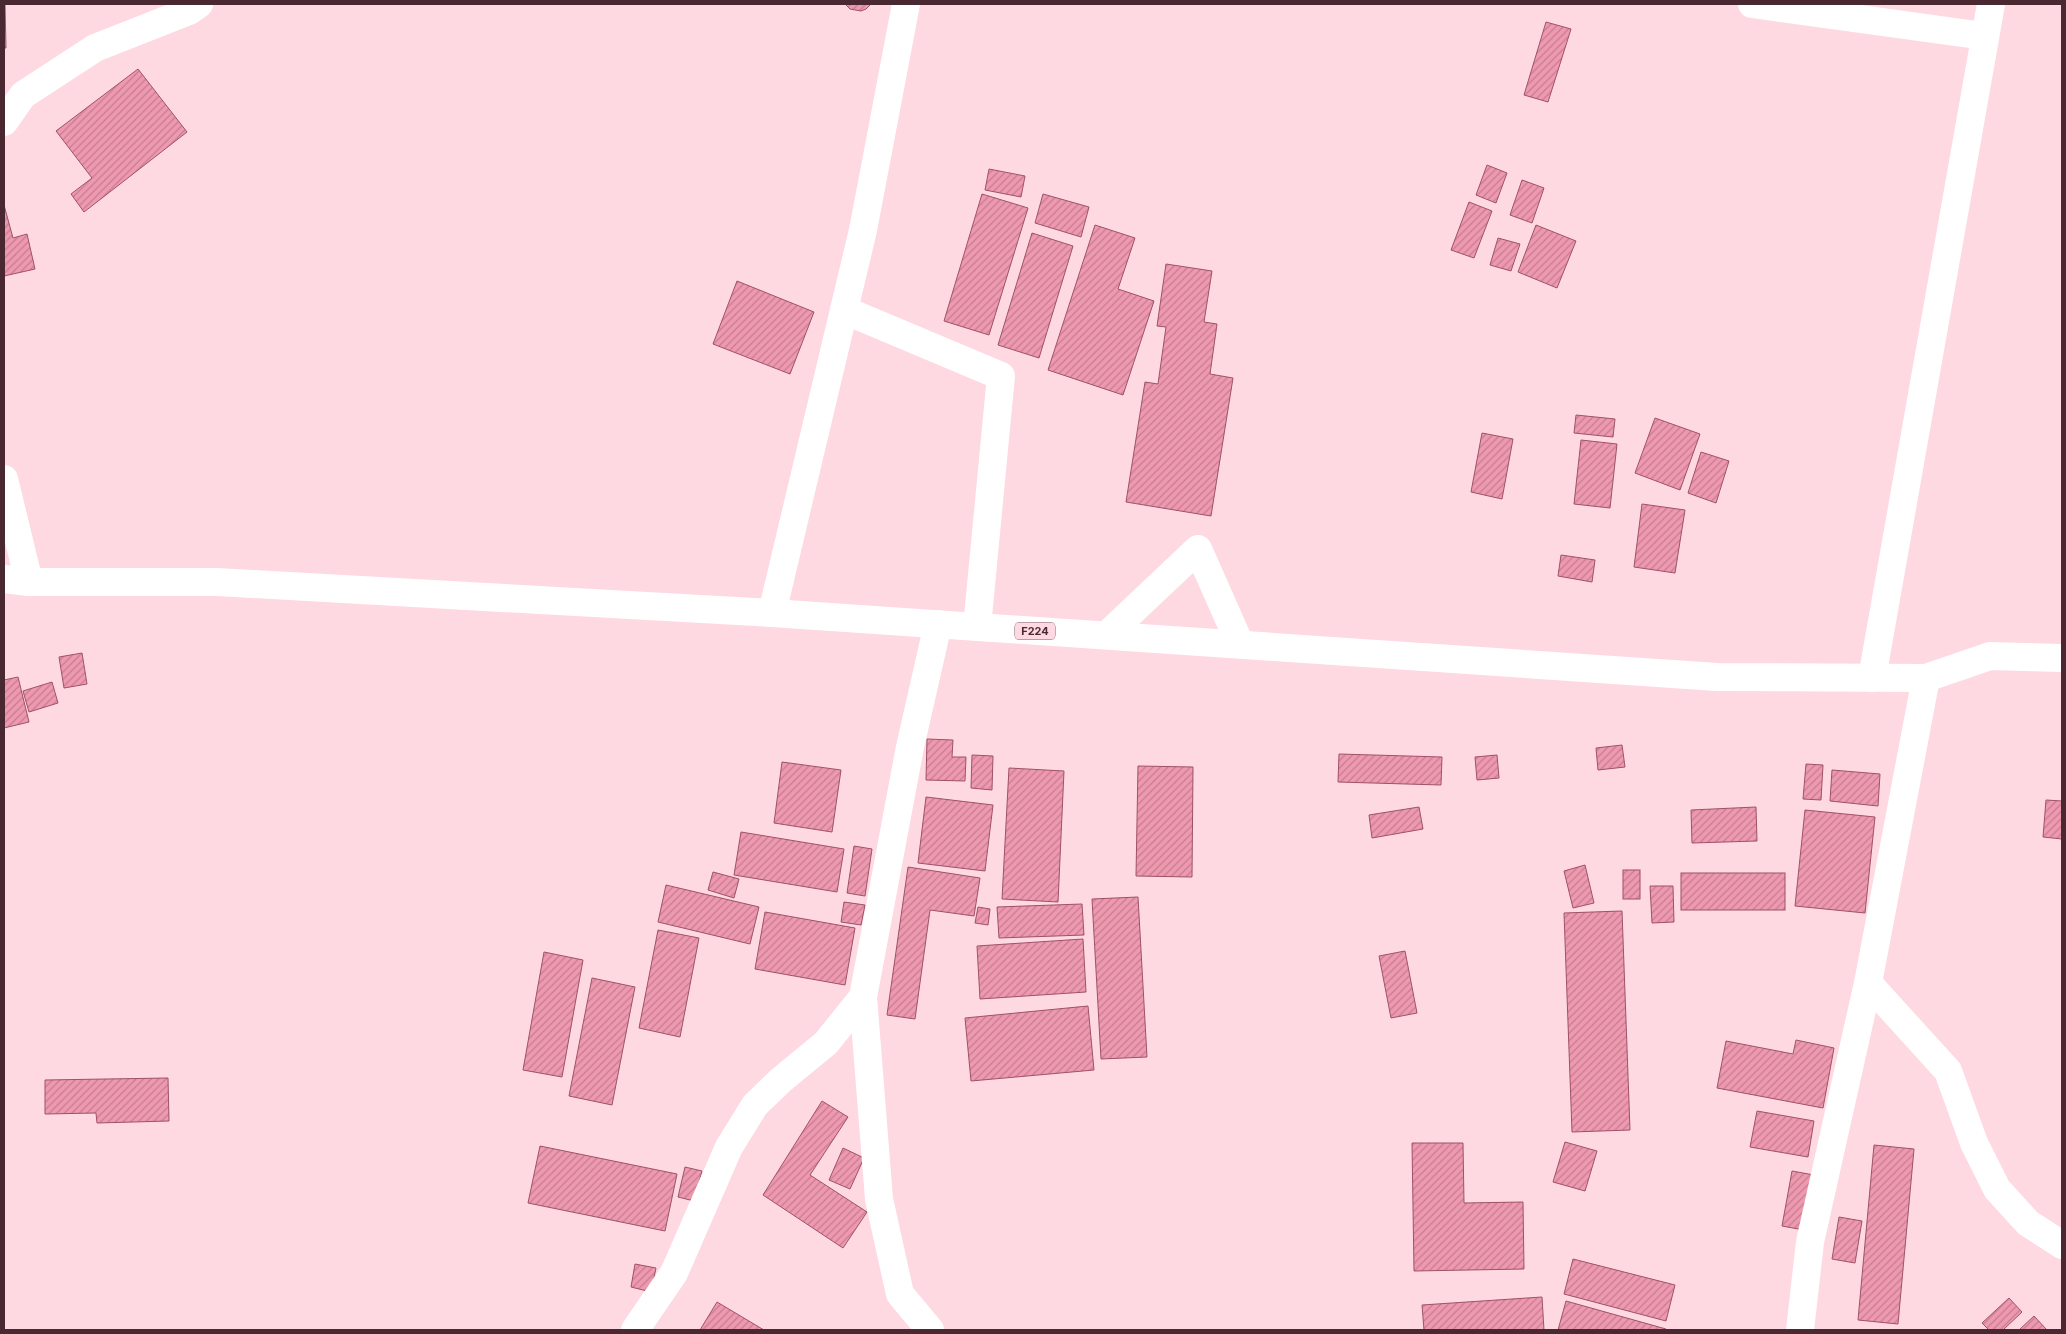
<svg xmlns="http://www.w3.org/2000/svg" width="2066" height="1334" font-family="Inter,sans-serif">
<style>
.building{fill:url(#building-hatch);stroke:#9f5168}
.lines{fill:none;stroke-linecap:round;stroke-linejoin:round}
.minor{stroke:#fff;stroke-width:28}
.major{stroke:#fff;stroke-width:28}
.labels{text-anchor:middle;stroke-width:5;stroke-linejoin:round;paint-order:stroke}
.shield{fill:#fed9e1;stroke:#805d66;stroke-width:1}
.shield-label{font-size:11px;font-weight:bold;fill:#4a2831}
</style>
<defs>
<pattern id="building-hatch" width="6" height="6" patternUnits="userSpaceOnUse" patternTransform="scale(1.25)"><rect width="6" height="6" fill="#ef99b0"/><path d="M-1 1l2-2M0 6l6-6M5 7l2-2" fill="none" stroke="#c47d90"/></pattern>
</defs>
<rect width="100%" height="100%" fill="#fed9e1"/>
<g class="building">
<path d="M4,4H5L6,48H4Z"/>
<path d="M845,4H871L866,9L861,11L850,9Z"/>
<path d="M1546,22L1571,29L1548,102L1524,95Z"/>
<path d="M138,69L187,132L84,212L71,194L92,178L56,131Z"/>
<path d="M1487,165L1507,173L1496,203L1476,195Z"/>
<path d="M989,169L1025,176L1021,197L985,190Z"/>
<path d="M1522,180L1544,188L1532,223L1510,215Z"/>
<path d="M982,194L1028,208L989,335L944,321Z"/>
<path d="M1043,194L1089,207L1081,237L1035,223Z"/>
<path d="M1469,202L1492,211L1474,258L1451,250Z"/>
<path d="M4,205L13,238L27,234L35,269L4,276Z"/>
<path d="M1095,225L1135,238L1118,289L1154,301L1123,395L1048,370Z"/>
<path d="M1536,225L1576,241L1557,288L1518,272Z"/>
<path d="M1032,233L1073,246L1039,358L998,345Z"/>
<path d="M1498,238L1520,244L1511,271L1490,265Z"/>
<path d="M1166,264L1212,271L1204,322L1217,324L1210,374L1233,378L1211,516L1126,502L1145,382L1158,384L1166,327L1157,326Z"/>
<path d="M737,281L814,312L790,374L713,344Z"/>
<path d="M1576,415L1615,419L1613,437L1574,433Z"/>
<path d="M1655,418L1700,434L1680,490L1635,473Z"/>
<path d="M1482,433L1513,439L1502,499L1471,492Z"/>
<path d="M1581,440L1617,444L1610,508L1574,504Z"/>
<path d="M1701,452L1729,461L1716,503L1688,493Z"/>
<path d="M1642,504L1685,510L1675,573L1634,567Z"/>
<path d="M1561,555L1595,560L1592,582L1558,576Z"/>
<path d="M82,653L87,684L64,688L59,657Z"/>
<path d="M18,677L29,722L4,728V680Z"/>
<path d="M52,682L58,703L29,712L23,691Z"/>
<path d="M927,739L953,740L952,757H966L965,781L926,780Z"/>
<path d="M1622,745L1625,767L1598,770L1596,748Z"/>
<path d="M1339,754L1442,757L1441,785L1338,782Z"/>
<path d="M972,755L993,756L992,790L971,788Z"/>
<path d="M1497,755L1499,778L1477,780L1475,757Z"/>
<path d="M782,762L841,770L832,832L774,823Z"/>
<path d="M1806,764L1823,765L1821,800L1803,799Z"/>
<path d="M1138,766L1193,767L1192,877L1136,876Z"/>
<path d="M1009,768L1064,771L1058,902L1002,899Z"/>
<path d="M1832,770L1880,774L1878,806L1830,801Z"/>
<path d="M926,797L993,805L985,871L918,863Z"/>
<path d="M2046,800L2062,801V839L2043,837Z"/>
<path d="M1419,807L1423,829L1372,838L1369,815Z"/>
<path d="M1756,807L1757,841L1692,843L1691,810Z"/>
<path d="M1805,810L1875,817L1865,913L1795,906Z"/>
<path d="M741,832L844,849L837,892L734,875Z"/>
<path d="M854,846L872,849L865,896L847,893Z"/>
<path d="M1585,865L1594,903L1573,908L1564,871Z"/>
<path d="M908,867L980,878L974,916L930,910L915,1019L887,1015Z"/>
<rect x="1623" y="870" width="17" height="29"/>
<path d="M713,872L739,879L734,898L708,890Z"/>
<rect x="1681" y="873" width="104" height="37"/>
<path d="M666,885L759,907L750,944L658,922Z"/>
<path d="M1650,886H1673L1674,922L1652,923Z"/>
<path d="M1138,897L1147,1057L1101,1059L1092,899Z"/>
<path d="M844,902L865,905L861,925L841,922Z"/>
<path d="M1082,904L1084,935L999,938L997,907Z"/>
<path d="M978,907L990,909L988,925L975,923Z"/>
<path d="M1622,911L1630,1130L1572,1132L1564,913Z"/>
<path d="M765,912L855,928L845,985L755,969Z"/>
<path d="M658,930L699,938L680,1037L639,1028Z"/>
<path d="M1083,939L1086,992L980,999L977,946Z"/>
<path d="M1405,951L1417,1013L1391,1018L1379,956Z"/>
<path d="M544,952L583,960L562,1077L523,1070Z"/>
<path d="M592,978L635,987L612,1105L569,1096Z"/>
<path d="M1088,1006L1094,1070L971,1081L965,1018Z"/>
<path d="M1796,1040L1834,1048L1823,1108L1717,1088L1726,1041L1793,1054Z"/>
<path d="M168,1078L169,1121L97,1123L96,1113L45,1114V1080Z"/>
<path d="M822,1101L848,1117L810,1175L867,1212L843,1248L763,1195Z"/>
<path d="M1757,1111L1814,1121L1808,1157L1750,1147Z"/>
<path d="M1565,1142L1597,1151L1585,1191L1553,1182Z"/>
<path d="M1412,1143H1463L1464,1203L1523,1202L1524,1269L1414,1271Z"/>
<path d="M1874,1145L1914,1149L1898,1324L1858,1320Z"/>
<path d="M540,1146L677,1174L665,1231L528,1203Z"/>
<path d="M843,1148L864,1158L850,1189L829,1180Z"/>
<path d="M685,1167L702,1171L694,1201L678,1197Z"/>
<path d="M1792,1171L1814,1175L1804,1230L1782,1226Z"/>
<path d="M1839,1217L1862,1221L1855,1263L1832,1259Z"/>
<path d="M1573,1259L1675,1285L1666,1321L1564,1294Z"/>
<path d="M635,1264L656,1268L651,1292L631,1287Z"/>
<path d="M1542,1297L1544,1330H1424L1422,1305Z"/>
<path d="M2009,1298L2022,1312L2003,1330H1989L1982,1323Z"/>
<path d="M1566,1301L1666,1329V1330H1558Z"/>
<path d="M717,1302L764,1330H700Z"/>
<path d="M2034,1316L2047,1330H2019Z"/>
</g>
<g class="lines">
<g class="minor">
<path d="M1752,4L1984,36"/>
<path d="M4,122L23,95L95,48L189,11L199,4"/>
<path d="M844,310L1001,376L977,627"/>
<path d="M4,479L29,582"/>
<path d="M772,613L863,230L906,4"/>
<path d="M1107,635L1198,549L1240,644"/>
<path d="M1872,678L1991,4"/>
<path d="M1868,983L1948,1071L1974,1143L1997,1189L2028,1223L2062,1245"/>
<path d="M635,1330L674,1273L729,1147L755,1105L781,1080L826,1043L863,997"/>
<path d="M930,1330L900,1294L879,1199L863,997L910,747L938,624"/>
<path d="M1800,1330L1810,1242L1868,983L1926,678"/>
</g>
<path class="major" d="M4,579L29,582H217L772,613L1717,677L1926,678L1990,656L2062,658"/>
</g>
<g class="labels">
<rect class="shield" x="1015" y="622.5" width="40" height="17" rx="4"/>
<g class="shield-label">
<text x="1035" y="635">F224</text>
</g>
</g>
<rect width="2066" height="1334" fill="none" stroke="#4a2831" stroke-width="10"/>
</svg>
